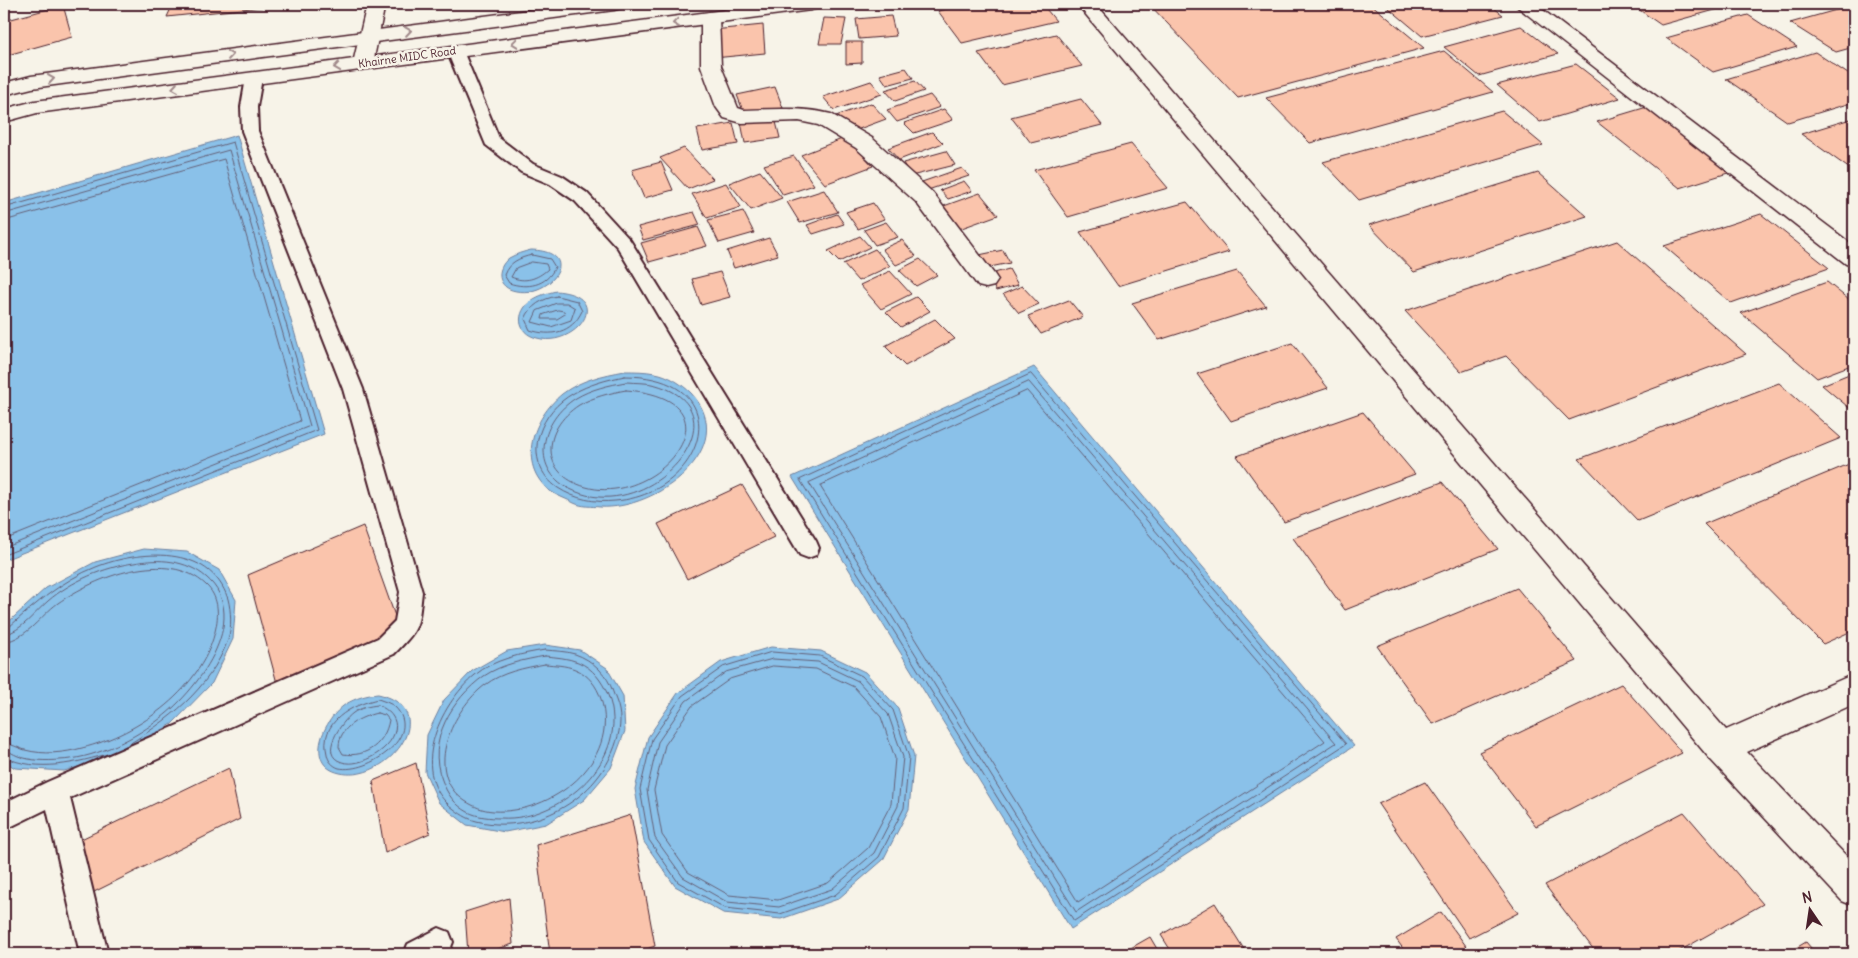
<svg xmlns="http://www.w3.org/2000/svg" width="1858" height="958" font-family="Delius,sans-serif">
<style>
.water{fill:#8ac1e9;stroke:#70809d}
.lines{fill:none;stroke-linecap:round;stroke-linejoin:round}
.shore{stroke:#646077;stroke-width:1}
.building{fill:#fac4ac;stroke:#4a1f2b}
.service-casing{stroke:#4a1f2b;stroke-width:4}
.minor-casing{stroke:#4a1f2b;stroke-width:3}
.secondary-casing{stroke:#4a1f2b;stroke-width:3}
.service{fill:#f7f3e8;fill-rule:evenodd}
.minor{fill:#f7f3e8;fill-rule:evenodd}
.secondary{fill:#f7f3e8;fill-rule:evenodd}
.oneway{stroke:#a0898a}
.labels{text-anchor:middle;stroke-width:5;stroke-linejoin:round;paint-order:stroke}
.far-street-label{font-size:11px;fill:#4a1f2b;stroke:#f7f3e8}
</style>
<rect width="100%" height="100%" fill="#f7f3e8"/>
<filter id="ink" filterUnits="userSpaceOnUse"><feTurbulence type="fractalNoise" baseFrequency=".02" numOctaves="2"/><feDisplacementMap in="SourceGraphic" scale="10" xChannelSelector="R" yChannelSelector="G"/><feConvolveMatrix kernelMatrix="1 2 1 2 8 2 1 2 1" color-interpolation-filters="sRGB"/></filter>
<g filter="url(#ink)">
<g class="water">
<path d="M237,135L324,434L4,560V203Z"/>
<path d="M531,250C584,251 552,298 516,291C497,288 495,269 509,258C516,254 523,252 531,250Z"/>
<path d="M556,291C616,296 575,349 537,338C516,333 516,312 531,301C539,295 548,293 556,291Z"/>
<path d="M1034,367L1354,746L1071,929L792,477Z"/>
<path d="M625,371C635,371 645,371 655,373C668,375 682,384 691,393C742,447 656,511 600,507C592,506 582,507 574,503C567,499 557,496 550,491C516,464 533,418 562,394C580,380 603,375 625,371Z"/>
<path d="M144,549L187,552L219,570L236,600L233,639L212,683L172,724L120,755L64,771L15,768L4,761V626L46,588L95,562Z"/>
<path d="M545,645L580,650L607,668L623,696L625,731L611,768L584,800L546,824L505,832L467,825L439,803L425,772L427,735L444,700L472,671L507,651Z"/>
<path d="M771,647L821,651L865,672L898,708L914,756L909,809L883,860L838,899L781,919L723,913L675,886L644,842L635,789L648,737L678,693L721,662Z"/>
<path d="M378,694C444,709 389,784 340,773C303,765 324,718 346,704C356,698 366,695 378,694Z"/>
</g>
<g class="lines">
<g class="shore">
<path d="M4,208L233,142L317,430L4,555"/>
<path d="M4,214L229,150L310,426L4,548"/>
<path d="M4,221L224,159L300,421L4,540"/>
<path d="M532,255L550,259L555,267C547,286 527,289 509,283L504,275C509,262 519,258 532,255Z"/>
<path d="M532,262L546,264L548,269C537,279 525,283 511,277L516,268Z"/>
<path d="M557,296L577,301L582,311C572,333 551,337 530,330L525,319C531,305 542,299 557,296Z"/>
<path d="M557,303H567L575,308L571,320L551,327L532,322L537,311Z"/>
<path d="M558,310L564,311L565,314L557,319H542L543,315Z"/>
<path d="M1031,374L1346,744L1074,921L800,480Z"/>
<path d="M625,376C741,376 707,494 615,501C595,503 575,499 558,488C540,476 533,455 539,435C551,396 589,383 625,376Z"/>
<path d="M626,382C636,383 646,382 656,385C750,412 649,529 570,489C528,468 542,419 576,398C591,389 609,385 626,382Z"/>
<path d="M1029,382L1336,743L1076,912L809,483Z"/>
<path d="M626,390C747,398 659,508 586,487C539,474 542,429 579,405C593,397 610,393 626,390Z"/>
<path d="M1027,391L1325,741L1078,902L820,486Z"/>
<path d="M4,628L9,627C35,604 63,580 96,567C139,550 210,544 228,599C231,610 232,628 228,640C209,690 168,721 124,747"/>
<path d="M4,635C23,630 34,613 48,601C71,581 105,567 134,563C159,558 186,560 206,577C254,618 195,694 157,721C130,741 92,759 59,760C47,761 30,761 18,756C13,754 9,751 4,750"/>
<path d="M4,642C28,638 40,616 58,603C95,577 168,548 206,585C218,596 219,612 216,627C204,688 139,734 82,748C64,753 44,755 25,750C18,748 12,744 4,743"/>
<path d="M545,650C555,651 565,651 575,654C593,660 608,675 613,692C615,698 618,704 619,710C622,724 618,739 613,751C593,801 534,833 481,822C470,820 463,816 454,809C407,775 439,705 475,675C494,659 521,654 545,650Z"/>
<path d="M772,652L820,656L862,676L893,710L909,757L904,808L879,857L835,895L780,914L725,908L678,882L649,840L640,789L652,739L682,696L723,667Z"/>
<path d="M545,656C556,657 568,658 578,662C593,668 602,681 608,695C633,758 560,822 501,818C490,818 478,817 468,812C455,805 447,794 442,780C426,741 452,699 484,676C502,664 524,660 545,656Z"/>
<path d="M773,659L818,662L858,681L888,714L903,757L898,806L874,853L832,889L779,907L727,902L683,877L655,838L647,790L658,742L686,701L726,672Z"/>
<path d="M545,664C555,665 565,665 575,669C588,674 597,686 601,699C621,762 551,815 493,811C482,810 475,807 465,801C422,772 453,709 485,685C502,672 524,668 545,664Z"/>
<path d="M773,666L816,669L854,687L881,717L895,758L891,804L868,848L828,883L778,900L729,895L688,872L662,835L654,790L665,745L692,706L730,679Z"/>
<path d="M378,699C383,701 391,703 395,707C424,736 368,774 339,768C333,766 328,761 327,754C319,722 351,705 378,699Z"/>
<path d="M378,705C424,726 369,771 342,762C318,755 341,722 353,713C360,708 369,706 378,705Z"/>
<path d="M377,713L385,715L389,720C385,743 367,758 343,754L339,747C339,727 360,717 377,713Z"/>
<path d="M4,757C39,773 76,763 111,753"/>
</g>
</g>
<g class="building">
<path d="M173,4H289L167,17Z"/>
<path d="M972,4H1042L1056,21L962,43L938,11Z"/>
<path d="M1149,4H1371L1424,48L1238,98Z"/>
<path d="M1384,4H1489L1503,15L1422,36Z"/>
<path d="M1631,4H1731L1733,5L1661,25Z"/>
<path d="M63,5L72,37L4,56V21Z"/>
<path d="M1854,5V47L1836,52L1790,23Z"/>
<path d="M1748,15L1797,47L1713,72L1666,38Z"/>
<path d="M891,16L896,36L859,39L856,19Z"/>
<path d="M824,18L846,19L841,44H819Z"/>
<path d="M763,25L765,53L714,58L713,30Z"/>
<path d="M1521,26L1558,54L1479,76L1444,47Z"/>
<path d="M1056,34L1082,66L1002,85L978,53Z"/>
<path d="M846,42H862V63L846,64Z"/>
<path d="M1444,51L1493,92L1310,143L1266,98Z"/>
<path d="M1815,52L1854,78V102L1788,122L1726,79Z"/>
<path d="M1576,64L1620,98L1540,122L1497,85Z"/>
<path d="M906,68L913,78L887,85L880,75Z"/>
<path d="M871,81L882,94L834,110L823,97Z"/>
<path d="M915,81L924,91L895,101L885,90Z"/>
<path d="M775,87L783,108L745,116L737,95Z"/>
<path d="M930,95L940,107L897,122L887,110Z"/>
<path d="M1081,99L1102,125L1031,143L1011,117Z"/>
<path d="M871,103L886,119L851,132L836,116Z"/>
<path d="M1647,107L1731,172L1680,188L1597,122Z"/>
<path d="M944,109L953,120L914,133L904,123Z"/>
<path d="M1502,111L1543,145L1359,200L1323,162Z"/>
<path d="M775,118L780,138L745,143L741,122Z"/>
<path d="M1854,118V167L1850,169L1801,134Z"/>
<path d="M733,123L738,144L702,150L697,129Z"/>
<path d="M932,132L943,143L899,160L888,148Z"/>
<path d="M847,137L873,166L825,184L801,155Z"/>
<path d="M1131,144L1168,188L1068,217L1034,170Z"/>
<path d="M684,148L713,179L688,189L660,158Z"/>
<path d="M946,151L955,165L911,176L903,163Z"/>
<path d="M794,156L814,185L783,195L764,165Z"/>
<path d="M661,162L673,190L644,198L632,170Z"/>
<path d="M962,168L969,176L925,191L919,183Z"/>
<path d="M760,171L782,198L751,210L729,183Z"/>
<path d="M1538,173L1587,216L1414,272L1369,225Z"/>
<path d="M964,181L972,191L948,199L940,190Z"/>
<path d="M726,183L741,207L707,218L692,194Z"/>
<path d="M824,190L838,212L800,223L787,202Z"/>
<path d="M980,193L998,215L959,229L941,207Z"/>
<path d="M1187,202L1229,252L1118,286L1080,232Z"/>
<path d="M873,203L884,219L858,229L846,212Z"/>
<path d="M743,211L754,233L719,243L708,220Z"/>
<path d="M694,212L700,225L643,240L638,227Z"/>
<path d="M837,214L844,224L813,234L807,225Z"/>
<path d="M1761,214L1829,268L1731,303L1664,246Z"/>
<path d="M886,222L898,237L875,245L864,230Z"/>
<path d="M698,227L707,246L649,262L641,243Z"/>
<path d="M860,236L870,247L839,262L828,251Z"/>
<path d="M769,238L778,255L734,268L727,251Z"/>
<path d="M902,240L916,256L896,265L882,249Z"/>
<path d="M1617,241L1746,354L1569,420L1506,356L1461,372L1405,311Z"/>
<path d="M875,249L890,266L858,281L843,264Z"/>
<path d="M1003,250L1010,263L985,268L979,255Z"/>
<path d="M920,259L937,275L916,286L899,270Z"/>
<path d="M1009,269L1018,285L996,291L987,275Z"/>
<path d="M890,271L911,294L881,309L860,285Z"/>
<path d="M1237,271L1266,306L1159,340L1132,303Z"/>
<path d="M720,272L730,297L701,305L692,279Z"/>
<path d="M1827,282L1854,304V364L1817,378L1741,313Z"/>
<path d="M1022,286L1039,304L1019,313L1003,294Z"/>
<path d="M916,297L930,311L901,327L886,312Z"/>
<path d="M1069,300L1083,317L1041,334L1028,316Z"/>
<path d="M935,319L955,339L905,366L885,346Z"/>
<path d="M1292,343L1328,388L1231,421L1197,374Z"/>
<path d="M1854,372V412L1822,385Z"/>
<path d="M1779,383L1841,438L1638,521L1579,459Z"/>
<path d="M1363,412L1415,474L1284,522L1237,456Z"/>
<path d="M1854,462V630L1823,644L1704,524Z"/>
<path d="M1442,482L1498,549L1345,610L1293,538Z"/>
<path d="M742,485L774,537L687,579L658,524Z"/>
<path d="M363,526L400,630L278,687L248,575Z"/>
<path d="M1517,588L1577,661L1433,724L1377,646Z"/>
<path d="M1621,684L1682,753L1536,826L1479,752Z"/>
<path d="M416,763L430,833L385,853L373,781Z"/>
<path d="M229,768L240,819L82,898L75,842Z"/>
<path d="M1425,782L1518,913L1469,938L1378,804Z"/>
<path d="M1684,812L1763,904L1674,954H1597L1545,885Z"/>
<path d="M631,815L655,946L632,954H550L536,845Z"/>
<path d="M509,898L513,944L482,954H468L465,912Z"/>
<path d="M1215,903L1247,954H1173L1161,935Z"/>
<path d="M1441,912L1472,954H1407L1396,939Z"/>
<path d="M1150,937L1160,954H1131L1129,949Z"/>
<path d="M1806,942L1816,954H1786Z"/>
</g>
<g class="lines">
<defs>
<g id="service">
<path d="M455,46L463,51L499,138L533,164L562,176L587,193L630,240L816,541L819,548L816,555L808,558L800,555L618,248L575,201L550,184L521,172L486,145L447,51Z"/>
<path d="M254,73L262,78L257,107L258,131L363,389L422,592C418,627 420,628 394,654L70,798L108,954H80L47,809L4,830V803L47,782L378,638L395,621L400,592L343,389L242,131L241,107L246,78Z"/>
<path d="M439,928L449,932L453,942L449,952L445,954H404L408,944Z"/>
</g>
<g id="minor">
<path d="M367,4H385L373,63L370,67H356L353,63Z"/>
<path d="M1077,4H1096L1726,730L1854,674V704L1747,752L1854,864V906L1842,901L1710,759Z"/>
<path d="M1514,4H1535L1854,246V266L1846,264Z"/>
<path d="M710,12L717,14L719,18L721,66L738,108L744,110C774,109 802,107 831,114L872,138L932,192L994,274L998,280L994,286L986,288L978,286L916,202L856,148L818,125L799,121L742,123L724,118L716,107L701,66V18L703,14Z"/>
</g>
<g id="secondary">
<path d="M574,4H623L621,8L614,10L32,88L4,95V83L31,76Z"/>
<path d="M770,4H820L818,8L811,10L37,113L4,122V109L35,101Z"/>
</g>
</defs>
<use href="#service" class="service-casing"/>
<use href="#minor" class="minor-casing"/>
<use href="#secondary" class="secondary-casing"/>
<use href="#service" class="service"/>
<use href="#minor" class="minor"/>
<use href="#secondary" class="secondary"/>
</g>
<defs><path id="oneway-chevron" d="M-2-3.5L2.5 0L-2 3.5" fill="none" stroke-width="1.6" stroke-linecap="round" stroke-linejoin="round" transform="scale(1.25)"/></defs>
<g class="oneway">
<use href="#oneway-chevron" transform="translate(676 23) rotate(173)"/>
<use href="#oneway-chevron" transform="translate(408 31) rotate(-8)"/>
<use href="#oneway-chevron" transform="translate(515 43) rotate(173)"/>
<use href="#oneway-chevron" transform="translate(230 55) rotate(-8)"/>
<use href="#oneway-chevron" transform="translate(337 67) rotate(172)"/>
<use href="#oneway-chevron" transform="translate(51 79) rotate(-8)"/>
<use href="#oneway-chevron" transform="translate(175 88) rotate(172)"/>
</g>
</g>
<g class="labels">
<g class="far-street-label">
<text transform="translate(407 57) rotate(-8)" y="4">Khairne MIDC Road</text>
</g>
</g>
<rect width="1858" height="958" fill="none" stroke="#f7f3e8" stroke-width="20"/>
<rect x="10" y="10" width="1838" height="938" fill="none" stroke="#4a1f2b" stroke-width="2" filter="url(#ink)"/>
<g transform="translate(1810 910) rotate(347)" stroke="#f7f3e8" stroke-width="4" paint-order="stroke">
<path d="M0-4L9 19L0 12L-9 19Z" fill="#4a1f2b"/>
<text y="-8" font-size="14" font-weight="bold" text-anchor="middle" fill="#4a1f2b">N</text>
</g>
</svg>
